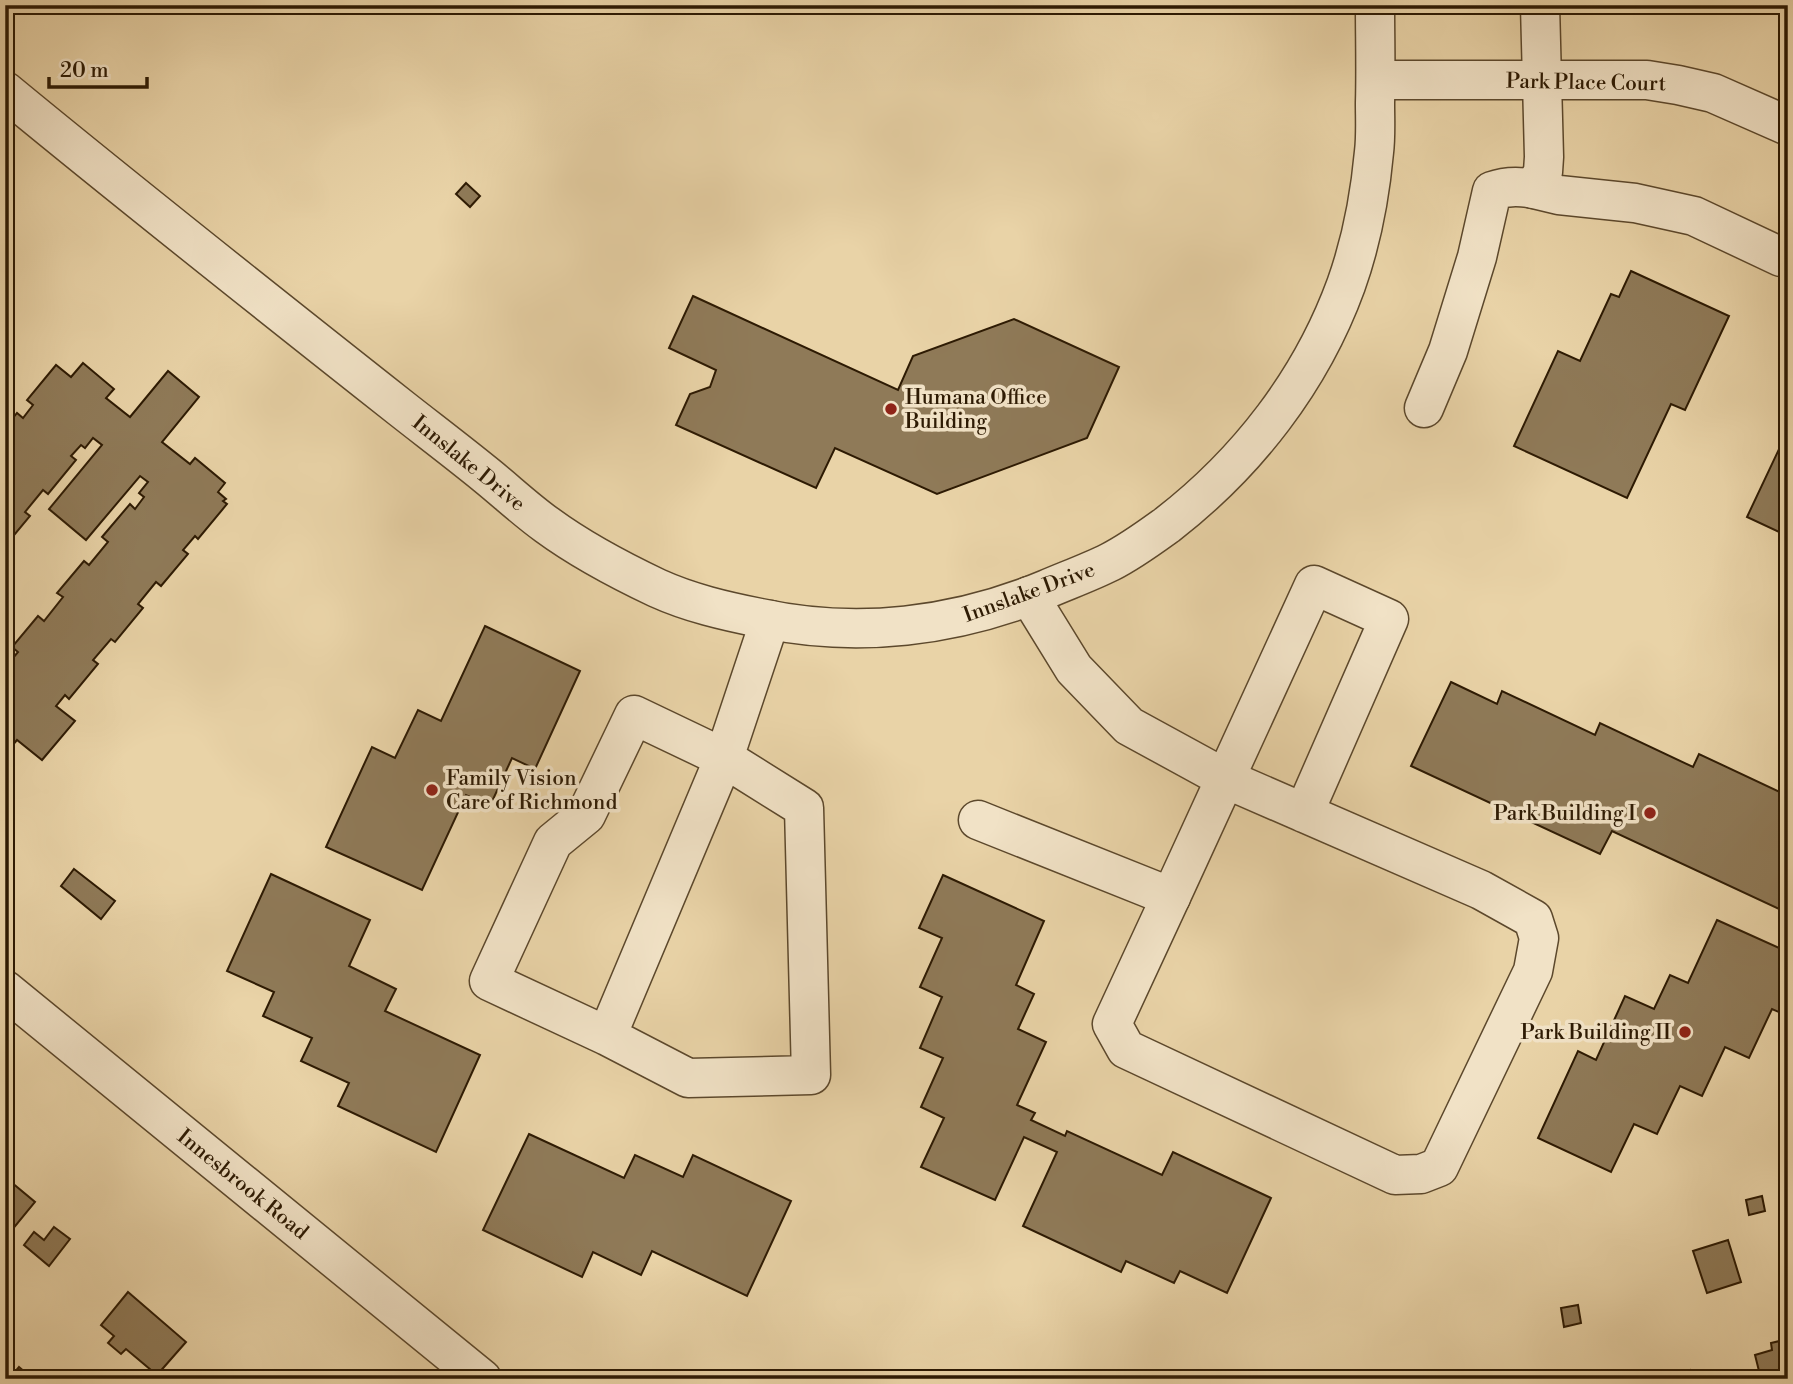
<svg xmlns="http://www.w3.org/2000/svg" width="1793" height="1384" font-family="'Libre Bodoni',serif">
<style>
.building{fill:#8f7a58;stroke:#2d1a03;stroke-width:2}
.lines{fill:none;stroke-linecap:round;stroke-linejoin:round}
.minor-casing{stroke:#5c482c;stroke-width:41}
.minor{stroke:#f1e2c6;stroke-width:38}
.poi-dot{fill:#8f2418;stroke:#f1e2c6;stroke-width:2.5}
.labels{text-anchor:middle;stroke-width:7;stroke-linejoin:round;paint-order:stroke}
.street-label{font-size:21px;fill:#2d1a03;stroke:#f1e2c6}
.poi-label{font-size:21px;fill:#2d1a03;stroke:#f1e2c6;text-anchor:start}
</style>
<rect width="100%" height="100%" fill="#e9d3a7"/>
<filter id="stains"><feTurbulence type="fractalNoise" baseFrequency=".00286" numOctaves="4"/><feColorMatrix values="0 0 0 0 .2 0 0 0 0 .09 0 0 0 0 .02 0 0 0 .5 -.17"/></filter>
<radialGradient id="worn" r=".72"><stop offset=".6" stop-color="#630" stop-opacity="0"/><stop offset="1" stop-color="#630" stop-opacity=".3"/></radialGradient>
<g class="building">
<path d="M466,183L480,196L470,207L456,194Z"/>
<path d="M1631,271L1729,316L1685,410L1671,404L1627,498L1514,446L1558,351L1580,361L1611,294L1619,297Z"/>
<path d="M693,296L898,390L913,356L1014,319L1119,367L1087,438L937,494L835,448L816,488L676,425L690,394L710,387L716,370L669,348Z"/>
<path d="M83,363L114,389L106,398L130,417L168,371L199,397L162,442L190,464L195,458L225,483L218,492L226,499L223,501L227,504L198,539L195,536L183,550L188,554L161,586L156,582L138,604L143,608L115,642L111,639L93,660L98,664L69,699L65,695L56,706L75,721L42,760L17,740L11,747L5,742V664L7,665L18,652L12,647L38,616L44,621L63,597L57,593L84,561L89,565L108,542L102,537L130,504L135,509L144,497L139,493L148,482L140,476L86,540L49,509L102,445L93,438L85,448L81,445L71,456L76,460L48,494L43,490L25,512L30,516L5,546V428L17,413L23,418L33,405L27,400L56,365L71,377Z"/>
<path d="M1788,430V536L1747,517Z"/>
<path d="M485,626L580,671L535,769L512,758L490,806L466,795L422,890L326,847L372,747L395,758L418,710L441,721Z"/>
<path d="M1451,682L1497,704L1502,691L1595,735L1600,723L1693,767L1699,754L1788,796V913L1612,831L1600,854L1411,766Z"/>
<path d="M74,869L115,901L101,919L61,886Z"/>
<path d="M271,874L370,920L349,966L396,989L385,1011L480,1055L436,1152L338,1106L349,1083L301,1061L312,1038L263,1016L274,992L227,971Z"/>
<path d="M943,875L1044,921L1016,985L1034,994L1018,1029L1046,1042L1017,1105L1035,1113L1031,1120L1065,1136L1067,1131L1162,1175L1173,1152L1271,1198L1227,1293L1180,1271L1174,1283L1126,1261L1121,1272L1023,1226L1057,1152L1024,1137L995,1200L921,1167L944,1118L921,1107L943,1058L920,1048L942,997L920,987L942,938L919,928Z"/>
<path d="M1717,920L1788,952V1016L1772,1009L1749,1058L1725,1047L1702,1096L1680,1086L1657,1134L1634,1124L1611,1172L1538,1138L1578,1051L1596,1060L1625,996L1654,1009L1670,975L1688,983Z"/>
<path d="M529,1134L624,1178L635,1155L683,1177L693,1155L791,1201L747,1296L652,1251L641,1275L593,1252L582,1277L483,1230Z"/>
<path d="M5,1177L35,1202L7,1236L5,1235Z"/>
<path d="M1762,1196L1765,1211L1749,1215L1746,1200Z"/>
<path d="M54,1227L70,1239L49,1266L24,1245L34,1232L44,1240Z"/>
<path d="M1728,1240L1741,1282L1707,1293L1693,1251Z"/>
<path d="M128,1292L186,1342L157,1375L126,1349L121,1354L108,1343L114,1336L101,1325Z"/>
<path d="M1578,1305L1581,1323L1564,1327L1561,1308Z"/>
<path d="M1788,1339V1379H1761L1755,1355L1772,1350L1771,1343Z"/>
<path d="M19,1367L33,1379H9Z"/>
<path d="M1690,1370L1693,1379H1662Z"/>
</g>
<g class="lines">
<defs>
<g id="minor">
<path d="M1376,80H1647L1678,85L1713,93L1788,126"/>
<path d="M5,91C136,199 269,304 402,409C430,431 459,453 486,475C507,492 526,510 547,525C581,550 619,570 657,588C690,603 725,611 760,618C857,639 956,627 1047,589C1068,580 1090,572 1110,562C1130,552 1149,538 1167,525C1247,463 1311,381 1346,285C1361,243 1370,196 1374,152C1376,136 1375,119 1375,103C1376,70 1375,38 1375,5"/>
<path d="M1534,189L1559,195L1635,203L1694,216L1781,257"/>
<path d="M1424,408L1448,351L1477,257L1492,191C1506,186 1520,186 1534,189L1543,172L1544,157L1540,5"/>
<path d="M1029,596L1074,669L1129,726L1226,779L1481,890L1533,919L1539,938L1533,971L1439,1167L1421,1174L1395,1175L1126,1049L1112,1024C1180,878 1247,732 1314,585L1389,619L1304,813"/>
<path d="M978,820L1171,897"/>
<path d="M5,990L482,1379"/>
<path d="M607,1036L688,1078L811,1075L804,808L724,758L634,715L586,815L553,842L489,981L607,1036L724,758L770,620"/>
</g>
</defs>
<use href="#minor" class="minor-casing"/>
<use href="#minor" class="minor"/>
</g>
<g class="poi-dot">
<circle cx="891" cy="409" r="7"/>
<circle cx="432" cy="790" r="7"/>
<circle cx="1650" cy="813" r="7"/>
<circle cx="1685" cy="1032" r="7"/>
</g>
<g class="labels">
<g class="street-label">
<text transform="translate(1586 82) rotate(1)" y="7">Park Place Court</text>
<text transform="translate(469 463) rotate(39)" y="7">Innslake Drive</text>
<text transform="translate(1029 592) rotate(-20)" y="7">Innslake Drive</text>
<text transform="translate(243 1184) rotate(39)" y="7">Innesbrook Road</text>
</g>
<g class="poi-label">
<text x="905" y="404">Humana Office<tspan x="905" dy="24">Building</tspan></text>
<text x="446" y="785">Family Vision<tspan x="446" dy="24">Care of Richmond</tspan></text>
<text x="1636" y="820" text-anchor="end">Park Building I</text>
<text x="1671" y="1039" text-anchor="end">Park Building II</text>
</g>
</g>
<rect width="1793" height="1384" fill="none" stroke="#e9d3a7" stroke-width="28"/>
<rect x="7" y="7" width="1779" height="1370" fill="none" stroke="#2d1a03" stroke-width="3.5"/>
<rect x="14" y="14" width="1765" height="1356" fill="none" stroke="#2d1a03" stroke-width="2"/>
<path d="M49 77v10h98v-10" fill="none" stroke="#2d1a03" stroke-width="3.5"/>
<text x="60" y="77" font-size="21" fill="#2d1a03" stroke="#f1e2c6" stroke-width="5" paint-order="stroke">20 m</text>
<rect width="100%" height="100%" filter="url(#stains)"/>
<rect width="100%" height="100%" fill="url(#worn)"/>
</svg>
